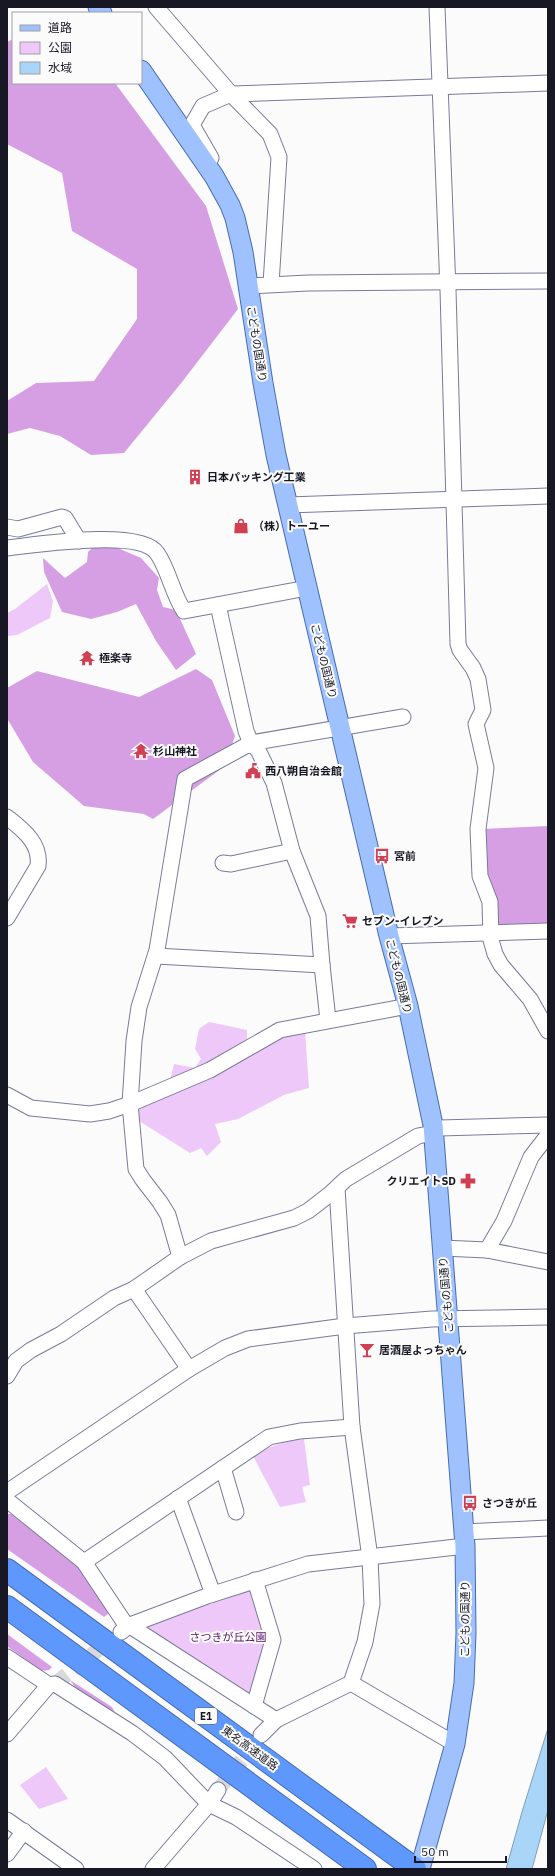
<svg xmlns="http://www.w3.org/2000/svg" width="555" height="1876" font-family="'IBM Plex Sans','Noto Sans JP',sans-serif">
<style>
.green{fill:#eec8f8}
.forest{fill:#d69fe4}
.water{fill:#a9d6f8;stroke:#7d9db8}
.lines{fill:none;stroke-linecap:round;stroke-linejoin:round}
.minor-tunnel{stroke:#d9d9db;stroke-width:15;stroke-dasharray:15 8;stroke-linecap:butt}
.minor-casing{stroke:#787b9a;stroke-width:17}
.major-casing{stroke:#466bb1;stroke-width:21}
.highway-casing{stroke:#466bb1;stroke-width:24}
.minor{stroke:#fff;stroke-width:15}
.major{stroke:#9fc1fe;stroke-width:19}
.highway{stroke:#5f98fd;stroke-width:22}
.labels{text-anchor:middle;stroke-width:4;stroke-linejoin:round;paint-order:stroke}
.shield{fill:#fbfbfb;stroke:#5b5c64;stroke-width:1}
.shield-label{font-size:10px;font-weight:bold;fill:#171824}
.street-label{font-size:11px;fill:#171824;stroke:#fbfbfb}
.poi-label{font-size:11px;font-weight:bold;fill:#171824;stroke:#fbfbfb;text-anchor:start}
.park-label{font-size:11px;fill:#571466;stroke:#fbfbfb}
</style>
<rect width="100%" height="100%" fill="#fbfbfb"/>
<g class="green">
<path d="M47,584L53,601L50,618L17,635L7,636V613L15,609Z"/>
<path d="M209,1022L247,1030V1040L220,1058L170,1081L174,1064L195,1068L201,1059L195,1049L199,1029Z"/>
<path d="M305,1031L309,1088L284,1095L238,1119L215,1124L221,1142L207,1156L201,1148L190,1153L136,1119L134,1108L271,1039Z"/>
<path d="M304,1439L310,1485L302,1487L306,1502L280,1507L253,1456C272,1445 283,1442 304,1439Z"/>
<path d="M253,1584L270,1640L250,1699L140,1628Z"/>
<path d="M46,1767L68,1799L39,1809L20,1785Z"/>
</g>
<g class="forest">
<path d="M13,39V83H115L206,206L238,309L182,382L124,453L91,455L60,436L30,428L7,434V401L36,383L94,381L137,319V269L72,231L62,173L7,144V42Z"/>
<path d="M113,546L141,558L159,578L157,590L163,607L176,610L196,654L176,670L156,641L136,604L117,612L91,619L62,612L44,572L43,558L65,578L87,562L88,552L92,548Z"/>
<path d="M196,669L212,680L235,736L225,766L153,819L144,814L84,806L33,762L8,720L7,688L37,671L139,697Z"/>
<path d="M548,826V925L496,927L486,876L482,829Z"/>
<path d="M7,1514H11L80,1568L109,1613L104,1617L7,1549Z"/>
<path d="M7,1634L52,1667L49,1670L41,1671L7,1646Z"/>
<path d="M70,1680L112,1707L115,1713C99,1706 79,1695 70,1680Z"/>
</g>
<path class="water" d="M548,1728V1810L532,1869H506L522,1812Z"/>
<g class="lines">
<g class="minor-tunnel">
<path d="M55,1684L114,1637"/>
<path d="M218,1790L257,1741"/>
</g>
<defs>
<g id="minor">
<path d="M156,7L231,94L270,134L279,157L271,284"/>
<path d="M437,7L448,290L458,644L460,650L473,668L478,679L483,710L476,724L486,768L478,829L480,876L490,902L491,940L495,954L501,965L530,999L548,1031"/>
<path d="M211,158L192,125L203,106L231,94L548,83"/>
<path d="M248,286L308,283L548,281"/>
<path d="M288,505L548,496"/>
<path d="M7,527L18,529L62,517L65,518L79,541"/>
<path d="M7,548C35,545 140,528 157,553C169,570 172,593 184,611L307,588"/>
<path d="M218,605L246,731L251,743L403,717"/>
<path d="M7,817C23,830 41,843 38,866L7,918"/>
<path d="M223,863L231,864L292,851"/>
<path d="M389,936L548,931"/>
<path d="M156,956L322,965"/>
<path d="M7,1095L31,1108L90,1114L109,1111L130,1104L210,1070L280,1030L408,1006"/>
<path d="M337,1188L352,1427L370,1558L372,1604L365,1642L351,1683"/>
<path d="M442,1248L487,1250L548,1262"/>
<path d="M487,1250L504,1221L531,1157L548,1135"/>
<path d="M180,1257L168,1215L160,1202L143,1180L136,1169L130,1104L134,1041L139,1007L157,950L185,779L251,743L258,750L274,783L292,851L318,916L322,965L328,1020"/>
<path d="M134,1289L189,1369"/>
<path d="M7,1376L16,1361L31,1350L61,1334L114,1298L134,1289L180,1257L211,1241L294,1218L308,1211L330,1194L346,1179L418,1136L433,1133L440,1128L548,1125"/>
<path d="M223,1468L236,1512"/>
<path d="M7,1492L189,1369L225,1348L248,1339L345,1326L432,1319L548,1317"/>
<path d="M178,1498L213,1594"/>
<path d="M7,1500L84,1562L124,1622L276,1720"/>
<path d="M464,1532L548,1528"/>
<path d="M84,1562L269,1437L300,1431L352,1427"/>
<path d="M121,1632L130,1625L207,1596L308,1564L465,1546"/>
<path d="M7,1657L49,1685L55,1684L132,1733L165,1758L209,1804L236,1817L314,1869"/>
<path d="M254,1706L273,1640L255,1580"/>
<path d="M7,1734L49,1685"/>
<path d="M261,1735L276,1720L351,1683L455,1744"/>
<path d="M7,1820L76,1869"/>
<path d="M7,1854L24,1831"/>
<path d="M153,1869L209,1804L218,1790"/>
</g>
<g id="major">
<path d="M98,7L102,13"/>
<path d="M141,70L214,176L230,205L235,218L243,252L263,383L276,455L389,936L408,1006L433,1125L465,1546L466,1633L464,1683L455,1744L420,1869"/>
</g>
<g id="highway">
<path d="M7,1570L415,1869"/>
<path d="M7,1607L365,1869"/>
</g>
</defs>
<use href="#minor" class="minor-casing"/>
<use href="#major" class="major-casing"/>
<use href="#highway" class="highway-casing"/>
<use href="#minor" class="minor"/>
<use href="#major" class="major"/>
<use href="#highway" class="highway"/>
</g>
<defs>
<symbol id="building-bare" viewBox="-9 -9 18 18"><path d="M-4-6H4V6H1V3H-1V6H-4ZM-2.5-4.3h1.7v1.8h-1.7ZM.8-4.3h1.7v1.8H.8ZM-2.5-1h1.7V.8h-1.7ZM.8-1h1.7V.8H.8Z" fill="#d03f52" stroke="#fbfbfb" stroke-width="2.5" paint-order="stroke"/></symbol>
<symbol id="shop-bare" viewBox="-9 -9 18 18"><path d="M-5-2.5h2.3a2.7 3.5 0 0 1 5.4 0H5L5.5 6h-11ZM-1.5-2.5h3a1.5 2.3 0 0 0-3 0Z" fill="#d03f52" stroke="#fbfbfb" stroke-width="2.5" paint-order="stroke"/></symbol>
<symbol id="temple-bare" viewBox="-9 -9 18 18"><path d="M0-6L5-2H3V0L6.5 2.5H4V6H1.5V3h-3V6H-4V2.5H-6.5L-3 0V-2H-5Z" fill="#d03f52" stroke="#fbfbfb" stroke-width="2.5" paint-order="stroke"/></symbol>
<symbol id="civic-bare" viewBox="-9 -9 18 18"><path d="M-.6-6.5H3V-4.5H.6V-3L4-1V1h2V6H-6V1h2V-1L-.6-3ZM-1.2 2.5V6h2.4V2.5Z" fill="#d03f52" stroke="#fbfbfb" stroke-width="2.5" paint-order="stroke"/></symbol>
<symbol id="bus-bare" viewBox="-9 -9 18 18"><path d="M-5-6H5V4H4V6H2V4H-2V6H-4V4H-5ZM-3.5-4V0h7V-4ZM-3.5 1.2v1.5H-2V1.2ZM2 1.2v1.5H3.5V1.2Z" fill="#d03f52" stroke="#fbfbfb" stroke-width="2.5" paint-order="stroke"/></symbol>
<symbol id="supermarket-bare" viewBox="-9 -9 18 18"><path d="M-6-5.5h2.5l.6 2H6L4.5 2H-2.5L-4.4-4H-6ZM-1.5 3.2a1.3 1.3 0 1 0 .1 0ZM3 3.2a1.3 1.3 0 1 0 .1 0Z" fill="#d03f52" stroke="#fbfbfb" stroke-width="2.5" paint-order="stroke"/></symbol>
<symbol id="pharmacy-bare" viewBox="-9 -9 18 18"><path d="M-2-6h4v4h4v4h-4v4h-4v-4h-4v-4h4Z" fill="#d03f52" stroke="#fbfbfb" stroke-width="2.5" paint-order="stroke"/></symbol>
<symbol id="bar-bare" viewBox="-9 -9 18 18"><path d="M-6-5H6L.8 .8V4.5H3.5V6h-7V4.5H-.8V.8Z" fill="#d03f52" stroke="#fbfbfb" stroke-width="2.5" paint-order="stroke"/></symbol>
</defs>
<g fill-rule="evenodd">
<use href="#building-bare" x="184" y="466" width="22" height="22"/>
<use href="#shop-bare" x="230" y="515" width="22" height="22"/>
<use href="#temple-bare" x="76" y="647" width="22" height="22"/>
<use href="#temple-bare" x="130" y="740" width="22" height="22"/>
<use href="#civic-bare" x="242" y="760" width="22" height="22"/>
<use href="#bus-bare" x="371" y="845" width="22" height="22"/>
<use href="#supermarket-bare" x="339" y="910" width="22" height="22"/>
<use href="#pharmacy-bare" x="457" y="1170" width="22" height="22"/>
<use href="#bar-bare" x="356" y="1339" width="22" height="22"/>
<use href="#bus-bare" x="459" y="1492" width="22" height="22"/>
</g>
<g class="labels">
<rect class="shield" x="195" y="1708" width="22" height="16" rx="3"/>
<g class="shield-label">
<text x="206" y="1720">E1</text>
</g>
<g class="street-label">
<text transform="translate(257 344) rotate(81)" y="4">こどもの国通り</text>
<text transform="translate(324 661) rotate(76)" y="4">こどもの国通り</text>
<text transform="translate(399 976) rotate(76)" y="4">こどもの国通り</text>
<text transform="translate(446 1295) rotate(-95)" y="4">こどもの国通り</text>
<text transform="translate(465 1619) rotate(-90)" y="4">こどもの国通り</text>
<text transform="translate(250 1748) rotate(36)" y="4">東名高速道路</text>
</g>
<g class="poi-label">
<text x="207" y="481">日本パッキング工業</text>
<text x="253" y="530">（株）トーユー</text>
<text x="99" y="662">極楽寺</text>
<text x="153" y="755">杉山神社</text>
<text x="265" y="775">西八朔自治会館</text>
<text x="394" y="860">宮前</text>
<text x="362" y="925">セブン-イレブン</text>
<text x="456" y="1185" text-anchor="end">クリエイトSD</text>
<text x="379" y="1354">居酒屋よっちゃん</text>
<text x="482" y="1507">さつきが丘</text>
</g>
<g class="park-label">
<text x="228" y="1641">さつきが丘公園</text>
</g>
</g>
<rect width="555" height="1876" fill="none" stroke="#171824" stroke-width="16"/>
<rect x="12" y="12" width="130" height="72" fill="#fbfbfb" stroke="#a0a0a5"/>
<rect x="20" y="25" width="20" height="6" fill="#9fc1fe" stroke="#a0a0a5"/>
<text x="48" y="32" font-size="12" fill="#171824">道路</text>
<rect x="20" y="42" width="20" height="12" fill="#eec8f8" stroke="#a0a0a5"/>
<text x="48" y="52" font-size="12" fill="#171824">公園</text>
<rect x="20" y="62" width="20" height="12" fill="#a9d6f8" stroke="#a0a0a5"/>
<text x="48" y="72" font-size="12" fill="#171824">水域</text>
<path d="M415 1856v6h91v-6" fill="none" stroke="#171824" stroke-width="2"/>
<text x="421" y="1856" font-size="12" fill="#171824" stroke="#fbfbfb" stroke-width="3" paint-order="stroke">50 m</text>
</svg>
